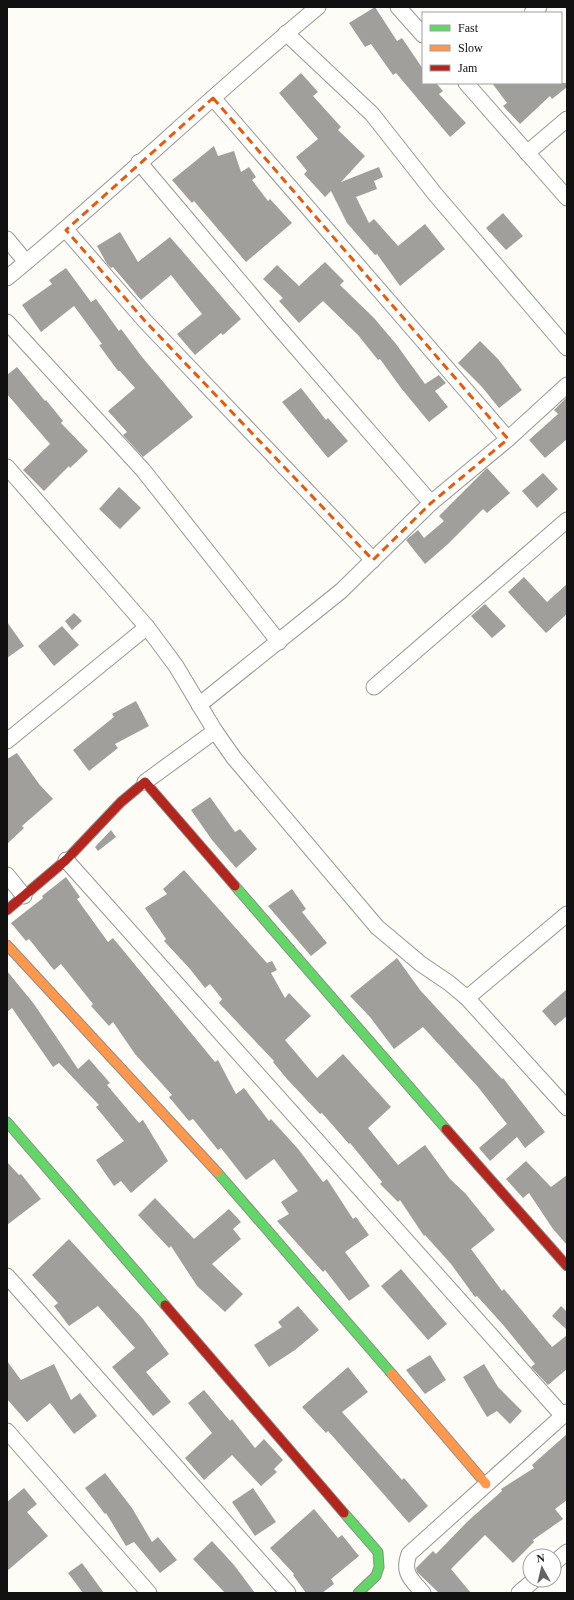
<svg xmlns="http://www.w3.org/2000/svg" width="574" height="1600" font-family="'Times New Roman',serif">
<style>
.building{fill:#a19f9c}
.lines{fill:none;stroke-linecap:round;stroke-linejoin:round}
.street-casing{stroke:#979795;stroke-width:17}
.fast-casing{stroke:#8e8d8b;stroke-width:11}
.slow-casing{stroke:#8e8d8b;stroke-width:11}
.jam-casing{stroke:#8e8d8b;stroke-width:11}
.street{stroke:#fffffe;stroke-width:15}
.fast{stroke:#63d668;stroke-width:9}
.slow{stroke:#ff974d;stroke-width:9}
.jam{stroke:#b3261e;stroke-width:9}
.marked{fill:none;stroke:#e8590c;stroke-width:3;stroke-dasharray:8 5;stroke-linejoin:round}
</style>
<rect width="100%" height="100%" fill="#fdfcf7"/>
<g class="building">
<path d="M375,7L397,41L402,38L423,69V83H436L443,91L439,94L466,123L450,137L396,73L393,75L371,44L365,47L349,23Z"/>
<path d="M301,73L318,92L313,96L341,127L338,130L365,156L341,182L379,167L383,177L374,181L377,189L356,197L369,223L374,219L398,246L425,224L445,249L400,286L377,254L375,255L347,223L331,191L325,197L304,174L307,171L296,157L318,139L279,93Z"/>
<path d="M492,83H567V87L552,99L550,96L520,124L503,106L507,103Z"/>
<path d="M214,146L218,156L234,151L241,172L249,167L256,177L252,180L268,201L270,199L292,223L246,262L194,201L192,203L172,180Z"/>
<path d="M503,213L523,236L506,250L486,228Z"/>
<path d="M120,232L138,262L170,237L241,319L223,335L221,333L195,355L177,334L202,314L171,275L141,300L113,267L111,268L107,264L97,246Z"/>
<path d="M325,262L344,281L340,285L374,318L396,344L425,384L439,375L446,383L435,391L448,407L429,422L401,388L380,359L378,360L358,335L323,301L299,323L279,301L283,298L263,279L277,265L299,286Z"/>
<path d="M66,268L91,302L96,299L119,331L121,329L142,357L193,417L143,457L123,435L127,432L108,411L135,388L120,371H118L99,345L102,344L74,306L41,332L22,305L52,284L49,280Z"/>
<path d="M480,341L498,359L522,390L499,408L482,387L458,363Z"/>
<path d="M17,367L45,401L46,400L63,421L61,423L88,451L70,468L69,466L44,491L23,470L50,444L7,394V375Z"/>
<path d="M301,388L326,420L328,418L348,441L328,458L282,402Z"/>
<path d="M567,397V439L545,458L529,440L558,414L554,410Z"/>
<path d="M487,468L510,493L487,513L483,509L448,544L425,564L406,540L418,530L424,538L444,521L439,516Z"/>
<path d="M543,473L558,489L537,508L522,491Z"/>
<path d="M119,487L141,508L120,529L99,509Z"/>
<path d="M524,577L547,602L567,584V614L546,633L508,592Z"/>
<path d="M485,604L506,626L492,638L471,616Z"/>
<path d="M74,613L82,621L72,630L65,621Z"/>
<path d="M7,622L24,646L7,658Z"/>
<path d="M62,626L79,645L54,666L38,646Z"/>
<path d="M136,701L149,726L115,744L118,748L89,771L73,750L114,717L112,714Z"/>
<path d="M17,753L39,784L53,799L22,826L24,828L7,844V759Z"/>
<path d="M210,797L235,832L240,829L257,849L236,868L212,840L191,810Z"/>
<path d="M111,830L116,837L98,851L95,847Z"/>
<path d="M184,870L267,963L272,961L277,970L271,973L285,998L289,993L311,1016L285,1040L317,1078L343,1054L391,1107L368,1128L398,1165L425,1145L450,1179L465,1193L495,1230L471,1249L502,1291L504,1289L552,1347L567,1335V1369L548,1385L531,1367L535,1364L505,1327L477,1296L475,1297L451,1264L425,1235L424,1236L400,1200L398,1202L380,1184L382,1182L350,1143L349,1144L322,1113L320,1114L287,1079L273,1062L274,1061L219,1003L222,999L210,984L205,988L190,969L164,941L166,939L145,908L167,894L163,889Z"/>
<path d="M66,877L80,897L77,899L108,942L113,938L215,1062L218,1060L236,1094L244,1088L269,1121L271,1119L299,1150L323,1182L327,1179L353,1219L356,1217L369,1235L345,1252L370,1286L349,1301L325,1270L323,1272L277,1221L289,1214L281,1202L298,1191L274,1159L246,1180L221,1148L218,1150L193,1119L189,1121L169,1097L172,1095L135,1054L113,1022L109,1026L91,1006L93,1004L61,964L54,970L29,939L26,941L11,923L43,898L42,896Z"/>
<path d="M292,889L306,909L302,912L327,943L311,956L268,906Z"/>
<path d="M397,958L420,990L502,1079L503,1078L545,1132L525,1148L517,1137L490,1161L479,1148L507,1124L478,1087L423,1027L394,1049L370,1017L350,996Z"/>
<path d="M7,971L34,1004L78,1069L89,1059L110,1083L107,1085L139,1123L143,1120L168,1161L131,1193L121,1181L114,1186L96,1160L124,1141L96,1107L99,1105L59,1063L53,1067L12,1008L7,1012Z"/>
<path d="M567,989V1016L555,1026L542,1011Z"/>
<path d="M526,1161L551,1187L567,1175V1245L553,1229L529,1193L523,1198L506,1179Z"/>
<path d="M7,1162L19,1175L21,1174L41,1199L7,1225Z"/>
<path d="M155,1198L194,1239L229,1209L241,1222L233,1229L241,1239L212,1264L243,1294L225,1312L197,1286L171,1246L169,1248L138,1215Z"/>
<path d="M69,1239L143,1319L169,1354L146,1372L171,1402L153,1416L112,1367L135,1348L98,1306L69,1326L54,1306L58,1303L32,1275Z"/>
<path d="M401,1269L447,1324L428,1340L381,1286Z"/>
<path d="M298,1306L319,1330L295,1350L269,1367L254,1345L282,1327L278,1322Z"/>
<path d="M561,1306L567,1312V1330L552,1316Z"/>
<path d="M430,1355L446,1380L425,1394L406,1370Z"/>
<path d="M7,1361L21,1380L54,1364L71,1400L80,1393L97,1416L74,1434L50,1403L27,1422L7,1399Z"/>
<path d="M484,1364L498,1387L522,1411L510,1424L497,1411L487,1417L463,1377Z"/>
<path d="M348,1367L368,1392L342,1412L402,1480L404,1478L428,1506L409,1523L328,1431L326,1433L302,1407Z"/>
<path d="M204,1390L230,1421L232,1419L255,1448L264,1439L283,1460L274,1469L277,1472L261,1486L232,1455L204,1480L185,1458L212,1433L188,1403Z"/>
<path d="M567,1434V1500L555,1509L563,1519L533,1540L534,1542L513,1563L485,1535L451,1569L471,1593H439L417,1572L416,1568L433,1551L436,1554L468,1521L502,1491L501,1489L534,1468L532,1465Z"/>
<path d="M105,1473L132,1508L152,1542L158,1537L177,1560L160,1573L134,1542L126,1546L106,1513L105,1514L85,1488Z"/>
<path d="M24,1488L37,1504L27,1512L48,1536L7,1571V1502Z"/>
<path d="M253,1488L276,1522L255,1536L232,1502Z"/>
<path d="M314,1509L338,1538L342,1535L359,1556L331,1579L334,1584L322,1593H306L293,1575L294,1574L270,1548Z"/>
<path d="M212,1541L234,1565L255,1593H225L193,1559Z"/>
<path d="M82,1563L104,1593H83L68,1573Z"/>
</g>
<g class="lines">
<defs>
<g id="street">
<path d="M398,7L423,35"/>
<path d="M532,13L539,7"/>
<path d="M286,33L372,114L435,194L567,348"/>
<path d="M466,83L567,198"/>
<path d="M213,98L508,439"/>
<path d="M527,153L567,119"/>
<path d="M139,162L274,322L431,503"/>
<path d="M66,230L145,321L373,560"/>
<path d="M7,239L26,262"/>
<path d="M7,278C113,191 212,95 318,7"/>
<path d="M7,322L143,470L279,642"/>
<path d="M7,467L147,627L176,666L215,731"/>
<path d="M374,687L567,520"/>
<path d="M199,705L341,591L431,503L508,439L567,385"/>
<path d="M7,741L147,627"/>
<path d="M145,782L215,731L234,758L377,927L421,964L449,983L467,998L567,1108"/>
<path d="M66,860L563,1416"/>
<path d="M7,875L24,896"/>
<path d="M467,998L567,914"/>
<path d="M7,1276L288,1593"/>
<path d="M7,1431L149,1593"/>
<path d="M554,1563L567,1552"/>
<path d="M423,1593C411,1579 402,1573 409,1554L567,1412"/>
<path d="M519,1593L534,1580"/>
</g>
<g id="fast">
<path d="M235,886L446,1129"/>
<path d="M7,1122L165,1305"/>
<path d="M217,1172L392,1374"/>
<path d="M344,1513L378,1552L379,1567L376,1576L358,1593"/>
</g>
<g id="slow">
<path d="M7,945L217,1172"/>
<path d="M392,1374L486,1484"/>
</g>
<g id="jam">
<path d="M7,910L66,860L121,802L145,782L235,886"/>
<path d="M446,1129L567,1266"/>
<path d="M165,1305L344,1513"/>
</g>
</defs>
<use href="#street" class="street-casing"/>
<use href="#fast" class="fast-casing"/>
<use href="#slow" class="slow-casing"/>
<use href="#jam" class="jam-casing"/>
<use href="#street" class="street"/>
<use href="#fast" class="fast"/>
<use href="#slow" class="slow"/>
<use href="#jam" class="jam"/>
</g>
<path class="marked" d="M213,98L508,439L431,503L373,560L145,321L66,230Z"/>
<rect width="574" height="1600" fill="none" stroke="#111111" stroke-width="16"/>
<rect x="422" y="12" width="140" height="72" fill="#ffffff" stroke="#a0a0a0"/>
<rect x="430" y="25" width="20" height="6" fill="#63d668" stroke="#a0a0a0"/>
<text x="458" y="32" font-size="12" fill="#111111">Fast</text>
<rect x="430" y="45" width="20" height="6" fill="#ff974d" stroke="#a0a0a0"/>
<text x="458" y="52" font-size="12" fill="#111111">Slow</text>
<rect x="430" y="65" width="20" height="6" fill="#b3261e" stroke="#a0a0a0"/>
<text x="458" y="72" font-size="12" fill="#111111">Jam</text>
<g transform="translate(542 1568) rotate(352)"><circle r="19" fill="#ffffff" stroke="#a0a0a0"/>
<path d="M0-3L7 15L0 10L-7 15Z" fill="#646362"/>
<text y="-6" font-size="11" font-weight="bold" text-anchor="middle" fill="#111111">N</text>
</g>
</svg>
